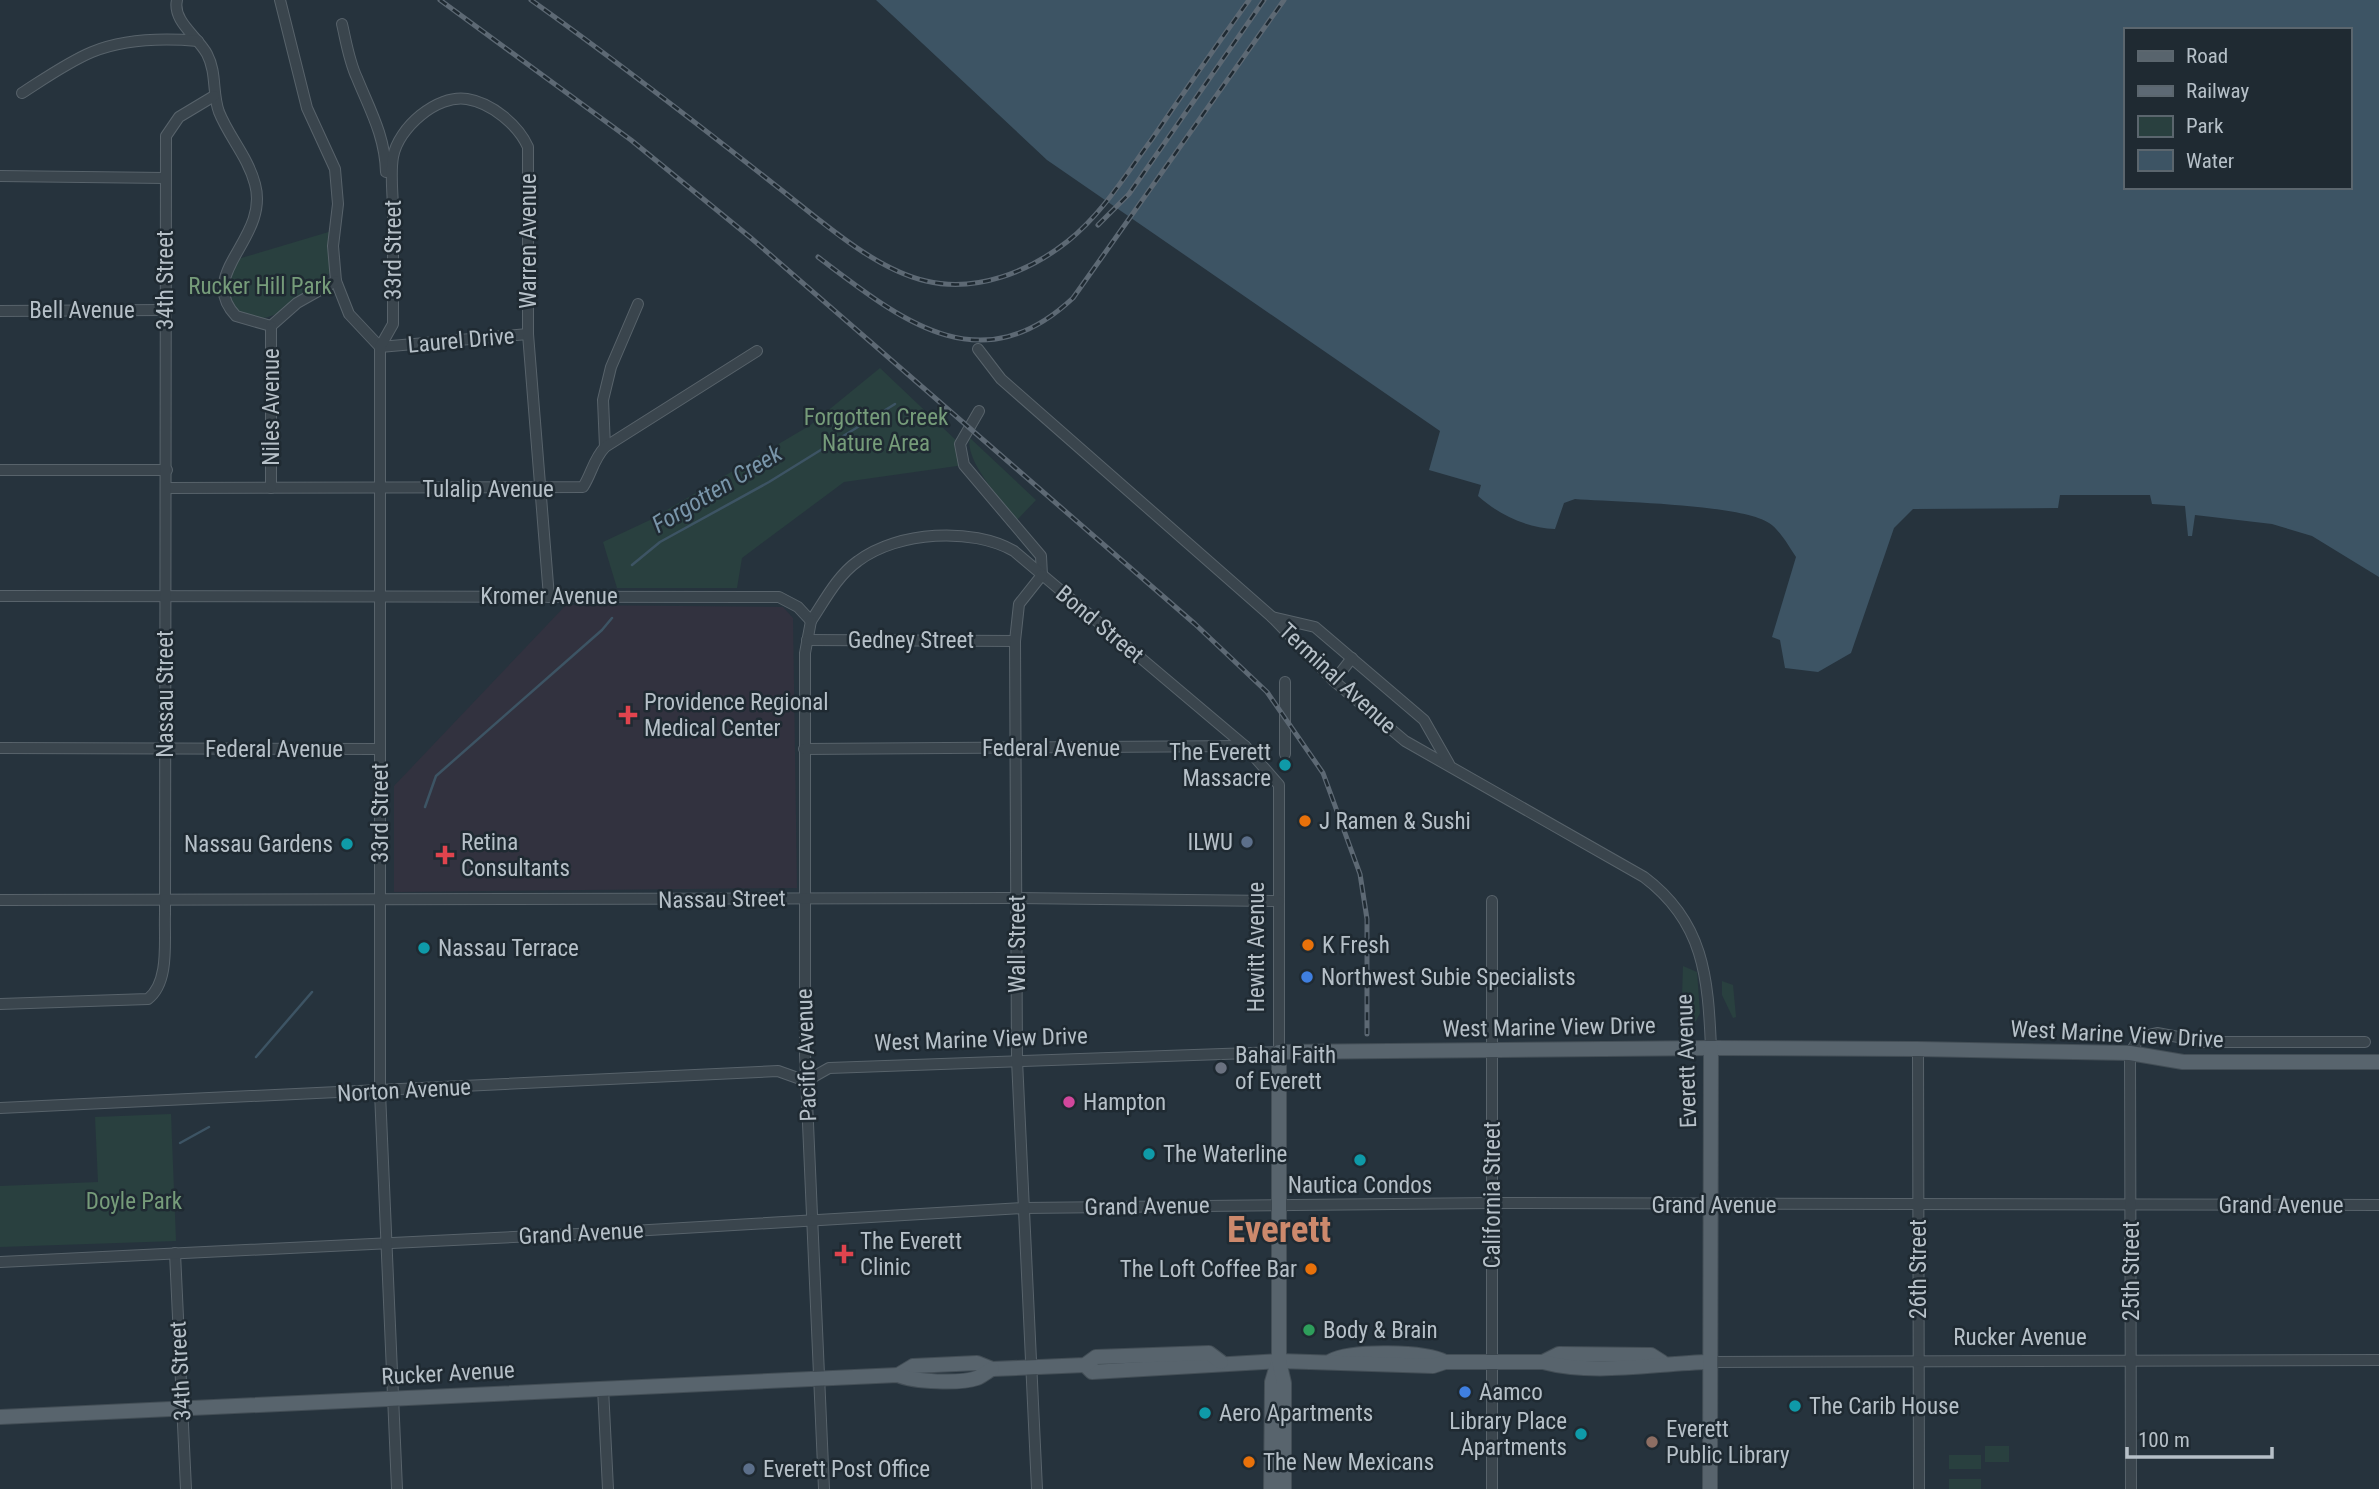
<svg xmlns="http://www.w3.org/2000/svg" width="2379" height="1489" font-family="'Roboto Condensed',sans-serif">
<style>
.medical{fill:#32323f}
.green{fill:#29403f}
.water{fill:#3d5464;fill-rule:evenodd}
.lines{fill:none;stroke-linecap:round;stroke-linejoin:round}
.stream{stroke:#3d5464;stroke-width:2.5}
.minor-casing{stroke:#58636b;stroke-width:12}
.major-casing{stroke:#434e56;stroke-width:16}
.minor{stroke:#3a454d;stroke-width:10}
.major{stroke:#58646d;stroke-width:14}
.rail-casing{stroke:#5d6974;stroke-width:5}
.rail{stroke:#1f2a32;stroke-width:2.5;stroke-dasharray:8;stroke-linecap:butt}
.health-dot{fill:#e0444e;stroke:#1f2a32;stroke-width:2.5}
.culture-dot{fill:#0f9aa8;stroke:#1f2a32;stroke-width:2.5}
.food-dot{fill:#e8710a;stroke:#1f2a32;stroke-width:2.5}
.service-dot{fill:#5c6f8a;stroke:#1f2a32;stroke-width:2.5}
.shop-dot{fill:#3f7fe0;stroke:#1f2a32;stroke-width:2.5}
.worship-dot{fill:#6b7280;stroke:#1f2a32;stroke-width:2.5}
.hotel-dot{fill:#d1479c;stroke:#1f2a32;stroke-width:2.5}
.leisure-dot{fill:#2e9e5b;stroke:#1f2a32;stroke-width:2.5}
.education-dot{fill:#8d6e63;stroke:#1f2a32;stroke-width:2.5}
.labels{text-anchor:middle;stroke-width:5;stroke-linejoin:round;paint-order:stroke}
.street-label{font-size:23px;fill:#b6c0c8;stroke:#1f2a32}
.park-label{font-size:23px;fill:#769c7a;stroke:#1f2a32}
.poi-label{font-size:23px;fill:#b6c0c8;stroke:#1f2a32;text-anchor:start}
.water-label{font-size:24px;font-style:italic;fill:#7995a9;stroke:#1f2a32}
.town-label{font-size:37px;font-weight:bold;fill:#cd896c;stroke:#1f2a32}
</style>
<rect width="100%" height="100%" fill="#26333d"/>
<path class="medical" d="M566,605L783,607L793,618L797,888L394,892V786Z"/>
<g class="green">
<path d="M332,231V271C312,289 276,327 247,317C241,315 235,308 230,304L227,283L238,259Z"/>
<path d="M880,368L960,444L964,465L844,482L742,558L737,588H617L603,542L650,520L809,426Z"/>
<path d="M970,438L1036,500L1017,520C1003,502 964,461 970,438Z"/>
<path d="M1683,966L1697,972L1700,1013L1696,1021L1681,1029Z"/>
<path d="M1722,981L1733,985L1736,1017L1733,1018L1722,995Z"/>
<path d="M171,1114L176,1241L0,1247V1186L98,1182L95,1117Z"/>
<rect x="1985" y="1446" width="24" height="16"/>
<rect x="1949" y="1455" width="32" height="14"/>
<rect x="1949" y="1479" width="32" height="10"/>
</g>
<path class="water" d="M876,0H2379V577L2312,536L2272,524L2195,515L2192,536H2188L2185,506L2152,504L2150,495H2060L2058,508L1913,509L1894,528L1851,653L1818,672L1785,668L1780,640L1772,637L1796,557C1789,547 1780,530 1769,523C1741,504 1614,502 1575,499L1564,503L1555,529C1527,528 1499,515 1478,496L1481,485L1429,470L1440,431L1047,160ZM2125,30H2349V187H2125Z"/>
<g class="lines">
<g class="stream">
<path d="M632,565L660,542L769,482L895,404"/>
<path d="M425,807L436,776L602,630L612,618"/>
<path d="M256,1057L312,992"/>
<path d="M180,1143L209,1127"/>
</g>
<defs>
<g id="minor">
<path d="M177,0C172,21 198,37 207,54C217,73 212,93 219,112C229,137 248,157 255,184C270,239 195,273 236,316L271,326"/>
<path d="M280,0L307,108L335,169L338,204L333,246L336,281L349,314L380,347L528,334"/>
<path d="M342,24C346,41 349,61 357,78C370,110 385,136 386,172"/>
<path d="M22,93C44,79 68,62 92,52C124,39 164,38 198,41"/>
<path d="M0,176L165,178"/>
<path d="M0,311L164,310"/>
<path d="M271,326L297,303L336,281"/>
<path d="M978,349L1001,379L1272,617L1334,681L1405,741L1644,877C1704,922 1708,977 1711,1048"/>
<path d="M979,411L960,444L964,465L1041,556L1042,575"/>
<path d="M605,447L603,400L611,367L638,304"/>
<path d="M0,470H167"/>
<path d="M167,488L583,487C592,473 593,460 605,447L757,351"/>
<path d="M271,488V326"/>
<path d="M0,596L779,597L798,607L811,621C825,600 837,576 858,561C898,531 972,527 1014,551L1245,746L1279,785V1052L829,1068L806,1081"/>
<path d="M1272,617L1315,627L1424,720L1449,764"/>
<path d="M811,621L805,653V1055L824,1489"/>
<path d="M807,640L1015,641"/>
<path d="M1334,681L1352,658"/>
<path d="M1285,682V754"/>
<path d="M0,748L380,749"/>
<path d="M804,749L1245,746"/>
<path d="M0,900L1014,898L1279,901"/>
<path d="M1492,901V1489"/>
<path d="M0,1004L148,999C170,982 164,940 165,914L166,136L179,117L214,96"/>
<path d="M1918,1049L1919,1489"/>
<path d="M0,1108L778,1071L806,1081"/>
<path d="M175,1253L186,1489"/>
<path d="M0,1262L598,1233L1024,1208L1492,1203L2379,1205"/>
<path d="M1710,1362L2379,1360"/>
<path d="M603,1388L608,1489"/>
<path d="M397,1489L380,1092V347L393,324C393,286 393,249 393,211C393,194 390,174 393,157C398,128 437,94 467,99C492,103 518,125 528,147V334L549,597"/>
<path d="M1037,1489L1017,1060L1015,641L1019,604L1042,575"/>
<path d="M2131,1489L2130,1053L2140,1037L2157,1033L2205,1042H2365"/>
</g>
<g id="major">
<path d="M1331,1361C1351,1350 1425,1351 1445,1362"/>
<path d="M1543,1362L1559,1354L1651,1355L1662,1362"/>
<path d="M1085,1365L1092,1372L1279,1361L1433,1366L1445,1362H1543C1596,1376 1656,1363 1710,1362"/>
<path d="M898,1375L913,1366L977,1363L992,1369L1085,1365L1096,1357L1209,1353L1221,1362"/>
<path d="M0,1417L898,1375C915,1382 959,1384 977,1378C982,1376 988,1371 992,1369"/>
<path d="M1271,1489L1272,1382L1278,1362"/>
<path d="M1284,1489V1383L1279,1361V1052L1711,1048L1918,1049L2130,1053L2183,1062H2379"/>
<path d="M1710,1489L1711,1048"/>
</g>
</defs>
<use href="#minor" class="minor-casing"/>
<use href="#major" class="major-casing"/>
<use href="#minor" class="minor"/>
<use href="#major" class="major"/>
<defs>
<g id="rail">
<path d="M440,0L631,140L751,238L1195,624L1267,692L1323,773L1360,874L1367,919V1034"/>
<path d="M531,0C614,59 695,122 775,185C818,218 873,269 926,281C976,293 1029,272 1068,241C1103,213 1126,174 1152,139C1184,92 1216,46 1249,0"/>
<path d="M1098,225L1129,194L1264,0"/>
<path d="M818,257C899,318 979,386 1073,298L1284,0"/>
</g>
</defs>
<use href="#rail" class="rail-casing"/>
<use href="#rail" class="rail"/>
</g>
<g class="health-dot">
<path d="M624.5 704.5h7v7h7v7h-7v7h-7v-7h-7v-7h7z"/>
<path d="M441.5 844.5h7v7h7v7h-7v7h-7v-7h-7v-7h7z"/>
<path d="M840.5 1243.5h7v7h7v7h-7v7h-7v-7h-7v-7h7z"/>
</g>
<g class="culture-dot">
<circle cx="1285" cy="765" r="7"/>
<circle cx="347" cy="844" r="7"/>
<circle cx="424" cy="948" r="7"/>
<circle cx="1149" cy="1154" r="7"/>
<circle cx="1360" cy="1160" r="7"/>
<circle cx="1795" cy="1406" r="7"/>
<circle cx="1205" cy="1413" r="7"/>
<circle cx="1581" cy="1434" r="7"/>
</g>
<g class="food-dot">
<circle cx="1305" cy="821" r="7"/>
<circle cx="1308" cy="945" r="7"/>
<circle cx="1311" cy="1269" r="7"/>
<circle cx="1249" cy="1462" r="7"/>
</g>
<g class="service-dot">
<circle cx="1247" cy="842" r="7"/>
<circle cx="749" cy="1469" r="7"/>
</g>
<g class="shop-dot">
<circle cx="1307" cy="977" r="7"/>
<circle cx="1465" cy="1392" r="7"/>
</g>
<circle class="worship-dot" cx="1221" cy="1068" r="7"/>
<circle class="hotel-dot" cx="1069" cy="1102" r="7"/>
<circle class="leisure-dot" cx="1309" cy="1330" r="7"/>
<circle class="education-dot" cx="1652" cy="1442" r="7"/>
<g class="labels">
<g class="street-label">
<text transform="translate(528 241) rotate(-90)" y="8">Warren Avenue</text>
<text transform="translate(393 250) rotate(-90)" y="8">33rd Street</text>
<text transform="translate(165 280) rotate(-90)" y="8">34th Street</text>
<text x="82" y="318">Bell Avenue</text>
<text transform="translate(461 340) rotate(-5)" y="8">Laurel Drive</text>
<text transform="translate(271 407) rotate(-90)" y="8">Niles Avenue</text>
<text x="488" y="497">Tulalip Avenue</text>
<text x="549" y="604">Kromer Avenue</text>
<text transform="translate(1100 624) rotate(40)" y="8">Bond Street</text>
<text x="911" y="648">Gedney Street</text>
<text transform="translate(1338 678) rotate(43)" y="8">Terminal Avenue</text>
<text transform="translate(165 694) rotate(-90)" y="8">Nassau Street</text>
<text x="1051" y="756">Federal Avenue</text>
<text x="274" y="757">Federal Avenue</text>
<text transform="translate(380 813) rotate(-90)" y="8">33rd Street</text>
<text transform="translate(722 899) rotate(-1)" y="8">Nassau Street</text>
<text transform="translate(1017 944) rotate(-90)" y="8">Wall Street</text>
<text transform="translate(1256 947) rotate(-90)" y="8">Hewitt Avenue</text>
<text transform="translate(1549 1027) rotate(-1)" y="8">West Marine View Drive</text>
<text transform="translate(2117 1034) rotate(3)" y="8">West Marine View Drive</text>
<text transform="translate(981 1039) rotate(-2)" y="8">West Marine View Drive</text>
<text transform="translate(806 1055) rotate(-92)" y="8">Pacific Avenue</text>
<text transform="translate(1686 1061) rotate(-92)" y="8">Everett Avenue</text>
<text transform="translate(404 1090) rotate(-3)" y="8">Norton Avenue</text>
<text transform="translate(1492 1195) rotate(-90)" y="8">California Street</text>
<text x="1714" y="1213">Grand Avenue</text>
<text x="2281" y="1213">Grand Avenue</text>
<text transform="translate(1147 1206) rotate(-1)" y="8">Grand Avenue</text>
<text transform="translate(581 1233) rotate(-3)" y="8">Grand Avenue</text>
<text transform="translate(1918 1269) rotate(-90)" y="8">26th Street</text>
<text transform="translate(2131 1271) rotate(-90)" y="8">25th Street</text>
<text x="2020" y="1345">Rucker Avenue</text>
<text transform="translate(180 1371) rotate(-93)" y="8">34th Street</text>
<text transform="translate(448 1373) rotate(-3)" y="8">Rucker Avenue</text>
</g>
<g class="park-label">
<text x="260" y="294">Rucker Hill Park</text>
<text x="876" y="425">Forgotten Creek<tspan x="876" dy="26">Nature Area</tspan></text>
<text x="134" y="1209">Doyle Park</text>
</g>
<g class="poi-label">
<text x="644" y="710">Providence Regional<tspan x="644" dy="26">Medical Center</tspan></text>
<text x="1271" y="760" text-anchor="end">The Everett<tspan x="1271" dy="26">Massacre</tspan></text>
<text x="1319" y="829">J Ramen &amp; Sushi</text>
<text x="461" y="850">Retina<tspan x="461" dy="26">Consultants</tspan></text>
<text x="1233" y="850" text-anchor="end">ILWU</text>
<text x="333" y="852" text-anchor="end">Nassau Gardens</text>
<text x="1322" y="953">K Fresh</text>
<text x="438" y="956">Nassau Terrace</text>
<text x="1321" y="985">Northwest Subie Specialists</text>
<text x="1235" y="1063">Bahai Faith<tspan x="1235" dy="26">of Everett</tspan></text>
<text x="1083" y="1110">Hampton</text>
<text x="1163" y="1162">The Waterline</text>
<text x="1360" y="1193" text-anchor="middle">Nautica Condos</text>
<text x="860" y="1249">The Everett<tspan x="860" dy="26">Clinic</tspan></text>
<text x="1297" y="1277" text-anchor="end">The Loft Coffee Bar</text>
<text x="1323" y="1338">Body &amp; Brain</text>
<text x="1479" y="1400">Aamco</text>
<text x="1809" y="1414">The Carib House</text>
<text x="1219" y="1421">Aero Apartments</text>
<text x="1567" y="1429" text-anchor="end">Library Place<tspan x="1567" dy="26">Apartments</tspan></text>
<text x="1666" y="1437">Everett<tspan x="1666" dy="26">Public Library</tspan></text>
<text x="1263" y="1470">The New Mexicans</text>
<text x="763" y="1477">Everett Post Office</text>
</g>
<g class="water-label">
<text transform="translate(717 489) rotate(-31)" y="8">Forgotten Creek</text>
</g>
<g class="town-label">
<text x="1279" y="1242">Everett</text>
</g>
</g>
<rect x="2124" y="28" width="228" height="161" fill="#1f2a32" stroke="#5b666e" stroke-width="2"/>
<rect x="2138" y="51" width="35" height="10" fill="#58646d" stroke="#5b666e" stroke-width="2"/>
<text x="2186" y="63" font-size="21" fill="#b6c0c8">Road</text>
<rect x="2138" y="86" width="35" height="10" fill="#5d6974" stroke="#5b666e" stroke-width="2"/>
<text x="2186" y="98" font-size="21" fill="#b6c0c8">Railway</text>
<rect x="2138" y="116" width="35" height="21" fill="#29403f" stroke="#5b666e" stroke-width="2"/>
<text x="2186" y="133" font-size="21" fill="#b6c0c8">Park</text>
<rect x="2138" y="150" width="35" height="21" fill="#3d5464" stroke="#5b666e" stroke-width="2"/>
<text x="2186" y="168" font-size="21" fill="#b6c0c8">Water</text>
<path d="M2127 1447v10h145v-10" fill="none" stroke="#b6c0c8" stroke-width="3.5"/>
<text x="2138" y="1447" font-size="21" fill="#b6c0c8" stroke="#1f2a32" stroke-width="5" paint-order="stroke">100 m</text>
</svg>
